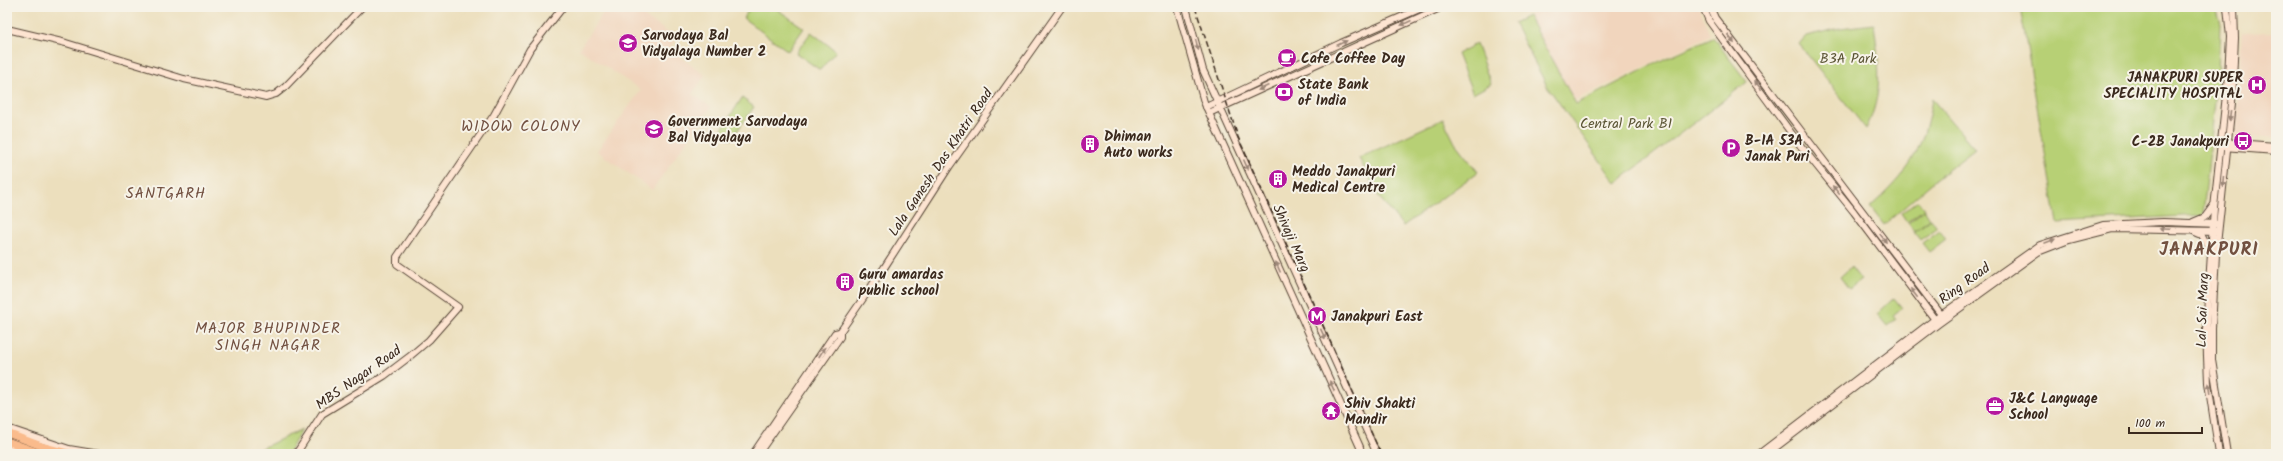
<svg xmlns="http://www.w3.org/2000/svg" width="2283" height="461" font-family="Kalam,sans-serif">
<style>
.built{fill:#f1d5bd}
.green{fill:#b7d075;stroke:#797d4a}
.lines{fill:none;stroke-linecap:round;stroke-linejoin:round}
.secondary-casing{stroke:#564536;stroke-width:8}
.primary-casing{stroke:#564536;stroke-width:8}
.secondary{stroke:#fde4d1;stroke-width:6}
.primary{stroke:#fabb8c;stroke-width:7}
.rail{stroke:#3b2a1e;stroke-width:1.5;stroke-dasharray:6 3;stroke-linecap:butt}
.oneway{fill:#9c8778}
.labels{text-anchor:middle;stroke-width:4;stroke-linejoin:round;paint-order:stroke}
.poi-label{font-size:14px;font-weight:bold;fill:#3b2a1e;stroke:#f7f3e8;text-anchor:start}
.park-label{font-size:14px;fill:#5a5434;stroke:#f7f3e8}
.street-label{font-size:14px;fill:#3b2a1e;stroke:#f7f3e8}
.neighbourhood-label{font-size:15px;letter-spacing:1px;fill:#725040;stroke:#f7f3e8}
.district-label{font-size:18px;font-weight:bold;letter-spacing:1px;fill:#725040;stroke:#f7f3e8}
</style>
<rect width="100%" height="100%" fill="#f7f3e8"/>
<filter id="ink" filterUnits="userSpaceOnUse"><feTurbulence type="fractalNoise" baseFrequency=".025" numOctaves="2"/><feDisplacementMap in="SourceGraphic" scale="8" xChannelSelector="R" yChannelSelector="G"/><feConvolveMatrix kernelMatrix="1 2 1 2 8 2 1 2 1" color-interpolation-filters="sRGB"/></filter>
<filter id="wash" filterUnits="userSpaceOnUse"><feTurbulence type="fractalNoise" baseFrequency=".012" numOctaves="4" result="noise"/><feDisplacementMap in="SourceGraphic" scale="16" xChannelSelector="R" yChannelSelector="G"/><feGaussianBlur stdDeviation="0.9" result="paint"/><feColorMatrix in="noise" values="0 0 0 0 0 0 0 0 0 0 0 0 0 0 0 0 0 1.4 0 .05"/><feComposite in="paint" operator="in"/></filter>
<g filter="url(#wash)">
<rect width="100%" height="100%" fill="#ecdfbd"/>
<g class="built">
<path d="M607,7H630L676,38L669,49L705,75L692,94L711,107L652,190L597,151L641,90L579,49Z"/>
<path d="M1534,7H1699L1710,35L1573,101L1528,16L1533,14Z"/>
<path d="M2276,32V138L2235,137L2242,33Z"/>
</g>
<g class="green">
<path d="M751,7H774L804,28L788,51L743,18Z"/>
<path d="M2020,7H2215L2220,25L2218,73L2203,215L2057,223Z"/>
<path d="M1528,16L1576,104L1666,58L1713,37L1747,82L1616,183L1547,86L1514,23Z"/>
<path d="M1874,24C1879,62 1884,93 1866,129L1799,44L1806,36L1840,28Z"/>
<path d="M811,32L836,51L820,70L796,53Z"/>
<path d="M1476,44L1491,84L1473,94L1457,54Z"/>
<path d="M742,98L754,107L731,140L720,132Z"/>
<path d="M1932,99L1975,149L1935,180L1884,225L1870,207C1908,173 1924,150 1932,99Z"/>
<path d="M1443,119L1455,143L1478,172L1403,226L1379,197L1359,158Z"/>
<path d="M1918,201L1924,209L1907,222L1901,213Z"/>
<path d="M1924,210L1930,219L1914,231L1908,223Z"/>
<path d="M1931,219L1937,228L1920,240L1914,232Z"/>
<path d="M1940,230L1946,239L1929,252L1922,243Z"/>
<path d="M1851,267L1861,280L1849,289L1840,277Z"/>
<path d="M1894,298L1902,308L1893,315L1896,319L1887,326L1877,314Z"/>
<path d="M302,429L288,454H250Z"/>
</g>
</g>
<g filter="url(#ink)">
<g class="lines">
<defs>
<g id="secondary">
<path d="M1177,7L1204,102L1360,447L1361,454"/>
<path d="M1186,7L1203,70L1377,454"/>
<path d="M1703,7L1709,21L1800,145L1854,212L1936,321"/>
<path d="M1710,7L1715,18L1943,317"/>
<path d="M7,29L66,43L184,79L266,97L276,94L285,87L362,7"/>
<path d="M1206,107L1341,43L1424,7"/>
<path d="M1209,113L1442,7"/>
<path d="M2223,142L2276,146"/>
<path d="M2223,147L2276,151"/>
<path d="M2193,222L2205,217L2213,206"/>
<path d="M2195,232L2202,235L2210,252"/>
<path d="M840,332L884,268L949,167L1062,7"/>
<path d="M7,428L69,449L99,454"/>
<path d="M7,447L27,454"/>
<path d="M296,454L322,414L384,376L409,357L429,340L458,307L397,264V257L494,115L530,49L563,7"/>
<path d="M753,454L835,333L840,332"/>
<path d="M758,454L840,337V332"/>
<path d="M1759,454L1934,320L2040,245L2103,225L2163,222L2219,224"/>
<path d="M1767,454L1938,324L2038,252L2069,240L2112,229L2218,231"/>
<path d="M2219,454L2208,383L2206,329L2214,208L2228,76L2230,37L2227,7"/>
<path d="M2227,454L2212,360V328L2216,254L2232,103L2235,38L2234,7"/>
</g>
<g id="primary">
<path d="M7,433L44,447L71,454"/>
<path d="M7,441L43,454"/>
</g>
</defs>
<use href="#secondary" class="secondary-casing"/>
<use href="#primary" class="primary-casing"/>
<use href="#secondary" class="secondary"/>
<use href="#primary" class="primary"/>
<path class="rail" d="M1195,7L1238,137L1381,454"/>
</g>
<defs><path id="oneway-solid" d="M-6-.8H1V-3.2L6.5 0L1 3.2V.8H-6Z"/></defs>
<g class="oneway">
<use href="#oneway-solid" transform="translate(1406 23) rotate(156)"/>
<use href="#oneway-solid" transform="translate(1731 39) rotate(53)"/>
<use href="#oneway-solid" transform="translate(1342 43) rotate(-24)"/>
<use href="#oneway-solid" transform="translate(1197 45) rotate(75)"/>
<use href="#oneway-solid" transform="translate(1758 85) rotate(-126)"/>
<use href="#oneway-solid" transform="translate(1263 88) rotate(156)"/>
<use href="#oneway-solid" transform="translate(2230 116) rotate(97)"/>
<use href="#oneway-solid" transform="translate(1246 165) rotate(66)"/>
<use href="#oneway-solid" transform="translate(2223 182) rotate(95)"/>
<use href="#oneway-solid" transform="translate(1836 190) rotate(-129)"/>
<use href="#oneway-solid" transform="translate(2165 229) rotate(-178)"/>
<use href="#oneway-solid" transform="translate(1883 238) rotate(53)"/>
<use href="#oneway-solid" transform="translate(2050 241) rotate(-21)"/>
<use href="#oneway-solid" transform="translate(1278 267) rotate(-114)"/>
<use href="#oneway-solid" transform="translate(1914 293) rotate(-127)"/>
<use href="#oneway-solid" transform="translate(1323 334) rotate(65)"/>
<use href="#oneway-solid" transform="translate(822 352) rotate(-57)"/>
<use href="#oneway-solid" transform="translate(1332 386) rotate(-115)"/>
<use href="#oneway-solid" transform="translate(2209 388) rotate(-98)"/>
</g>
</g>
<defs>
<symbol id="school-disc" viewBox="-11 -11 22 22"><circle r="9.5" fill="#b5179e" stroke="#f7f3e8"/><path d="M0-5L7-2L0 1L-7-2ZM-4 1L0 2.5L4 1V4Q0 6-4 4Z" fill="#fff"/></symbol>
<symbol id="cafe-disc" viewBox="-11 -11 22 22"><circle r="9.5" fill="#b5179e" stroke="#f7f3e8"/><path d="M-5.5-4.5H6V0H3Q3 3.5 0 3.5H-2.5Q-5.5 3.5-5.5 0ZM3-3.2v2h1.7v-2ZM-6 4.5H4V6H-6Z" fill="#fff"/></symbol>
<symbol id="hospital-disc" viewBox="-11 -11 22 22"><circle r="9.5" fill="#b5179e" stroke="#f7f3e8"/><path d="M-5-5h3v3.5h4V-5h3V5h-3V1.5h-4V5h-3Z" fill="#fff"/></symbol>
<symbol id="bank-disc" viewBox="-11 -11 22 22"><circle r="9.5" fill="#b5179e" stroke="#f7f3e8"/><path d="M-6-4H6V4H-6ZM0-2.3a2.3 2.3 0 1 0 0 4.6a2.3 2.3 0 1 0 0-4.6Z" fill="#fff"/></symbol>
<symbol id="bus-disc" viewBox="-11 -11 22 22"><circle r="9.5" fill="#b5179e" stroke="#f7f3e8"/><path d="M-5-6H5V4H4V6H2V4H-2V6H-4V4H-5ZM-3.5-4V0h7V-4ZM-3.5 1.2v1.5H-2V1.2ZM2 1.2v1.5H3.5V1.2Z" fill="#fff"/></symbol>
<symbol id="building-disc" viewBox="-11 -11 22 22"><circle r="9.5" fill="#b5179e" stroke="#f7f3e8"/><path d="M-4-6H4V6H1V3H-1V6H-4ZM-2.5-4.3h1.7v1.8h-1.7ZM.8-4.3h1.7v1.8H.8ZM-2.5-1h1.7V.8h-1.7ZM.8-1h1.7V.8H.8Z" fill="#fff"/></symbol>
<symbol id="parking-disc" viewBox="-11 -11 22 22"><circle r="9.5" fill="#b5179e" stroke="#f7f3e8"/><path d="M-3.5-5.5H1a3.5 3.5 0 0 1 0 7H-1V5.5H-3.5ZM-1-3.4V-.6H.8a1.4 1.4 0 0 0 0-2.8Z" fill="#fff"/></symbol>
<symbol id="metro-disc" viewBox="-11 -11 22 22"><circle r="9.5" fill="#b5179e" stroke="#f7f3e8"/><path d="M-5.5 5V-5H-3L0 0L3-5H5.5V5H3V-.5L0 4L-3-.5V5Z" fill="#fff"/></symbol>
<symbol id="office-disc" viewBox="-11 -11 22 22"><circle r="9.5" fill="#b5179e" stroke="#f7f3e8"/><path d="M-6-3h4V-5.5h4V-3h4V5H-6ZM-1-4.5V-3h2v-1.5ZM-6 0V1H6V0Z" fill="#fff"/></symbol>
<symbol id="temple-disc" viewBox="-11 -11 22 22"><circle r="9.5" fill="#b5179e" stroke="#f7f3e8"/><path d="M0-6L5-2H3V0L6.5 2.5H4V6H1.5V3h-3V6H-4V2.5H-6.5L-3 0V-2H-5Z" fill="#fff"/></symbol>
</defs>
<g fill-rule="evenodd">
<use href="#school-disc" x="617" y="32" width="22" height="22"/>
<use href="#cafe-disc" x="1276" y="47" width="22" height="22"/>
<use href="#hospital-disc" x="2246" y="74" width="22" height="22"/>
<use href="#bank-disc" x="1273" y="81" width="22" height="22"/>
<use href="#school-disc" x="643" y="118" width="22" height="22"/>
<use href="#bus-disc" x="2232" y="130" width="22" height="22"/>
<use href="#building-disc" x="1079" y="133" width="22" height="22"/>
<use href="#parking-disc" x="1720" y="137" width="22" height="22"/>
<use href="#building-disc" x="1267" y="168" width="22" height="22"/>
<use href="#building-disc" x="834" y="271" width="22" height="22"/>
<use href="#metro-disc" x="1306" y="305" width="22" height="22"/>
<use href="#office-disc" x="1984" y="395" width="22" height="22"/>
<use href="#temple-disc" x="1320" y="400" width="22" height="22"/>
</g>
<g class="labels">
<g class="poi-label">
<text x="642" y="40">Sarvodaya Bal<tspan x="642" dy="16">Vidyalaya Number 2</tspan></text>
<text x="1301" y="63">Cafe Coffee Day</text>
<text x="2243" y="82" text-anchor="end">JANAKPURI SUPER<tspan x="2243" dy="16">SPECIALITY HOSPITAL</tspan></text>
<text x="1298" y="89">State Bank<tspan x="1298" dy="16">of India</tspan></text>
<text x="668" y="126">Government Sarvodaya<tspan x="668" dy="16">Bal Vidyalaya</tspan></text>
<text x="1104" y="141">Dhiman<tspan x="1104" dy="16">Auto works</tspan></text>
<text x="1745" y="145">B-1A 53A<tspan x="1745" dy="16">Janak Puri</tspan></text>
<text x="2229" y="146" text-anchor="end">C-2B Janakpuri</text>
<text x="1292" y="176">Meddo Janakpuri<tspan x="1292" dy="16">Medical Centre</tspan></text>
<text x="859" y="279">Guru amardas<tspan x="859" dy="16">public school</tspan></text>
<text x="1331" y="321">Janakpuri East</text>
<text x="2009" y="403">J&amp;C Language<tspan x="2009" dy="16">School</tspan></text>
<text x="1345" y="408">Shiv Shakti<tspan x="1345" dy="16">Mandir</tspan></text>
</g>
<g class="park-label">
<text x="1848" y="63">B3A Park</text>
<text x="1626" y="128">Central Park B1</text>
</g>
<g class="street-label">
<text transform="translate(940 162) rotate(-56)" y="5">Lala Ganesh Das Khatri Road</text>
<text transform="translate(1292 238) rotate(66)" y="5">Shivaji Marg</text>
<text transform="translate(1964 283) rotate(-36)" y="5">Ring Road</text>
<text transform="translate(2202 310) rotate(-88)" y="5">Lal Sai Marg</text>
<text transform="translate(358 377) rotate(-35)" y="5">MBS Nagar Road</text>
</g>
<g class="neighbourhood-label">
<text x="521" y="131">WIDOW COLONY</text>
<text x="166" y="198">SANTGARH</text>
<text x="268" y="333">MAJOR BHUPINDER<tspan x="268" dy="17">SINGH NAGAR</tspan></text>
</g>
<g class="district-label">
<text x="2209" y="255">JANAKPURI</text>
</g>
</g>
<rect width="2283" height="461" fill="none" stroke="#f7f3e8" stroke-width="24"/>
<path d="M2129 427v6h73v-6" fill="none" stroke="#3b2a1e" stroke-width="2"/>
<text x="2135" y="427" font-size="12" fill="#3b2a1e" stroke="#f7f3e8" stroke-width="3" paint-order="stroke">100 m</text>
</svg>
